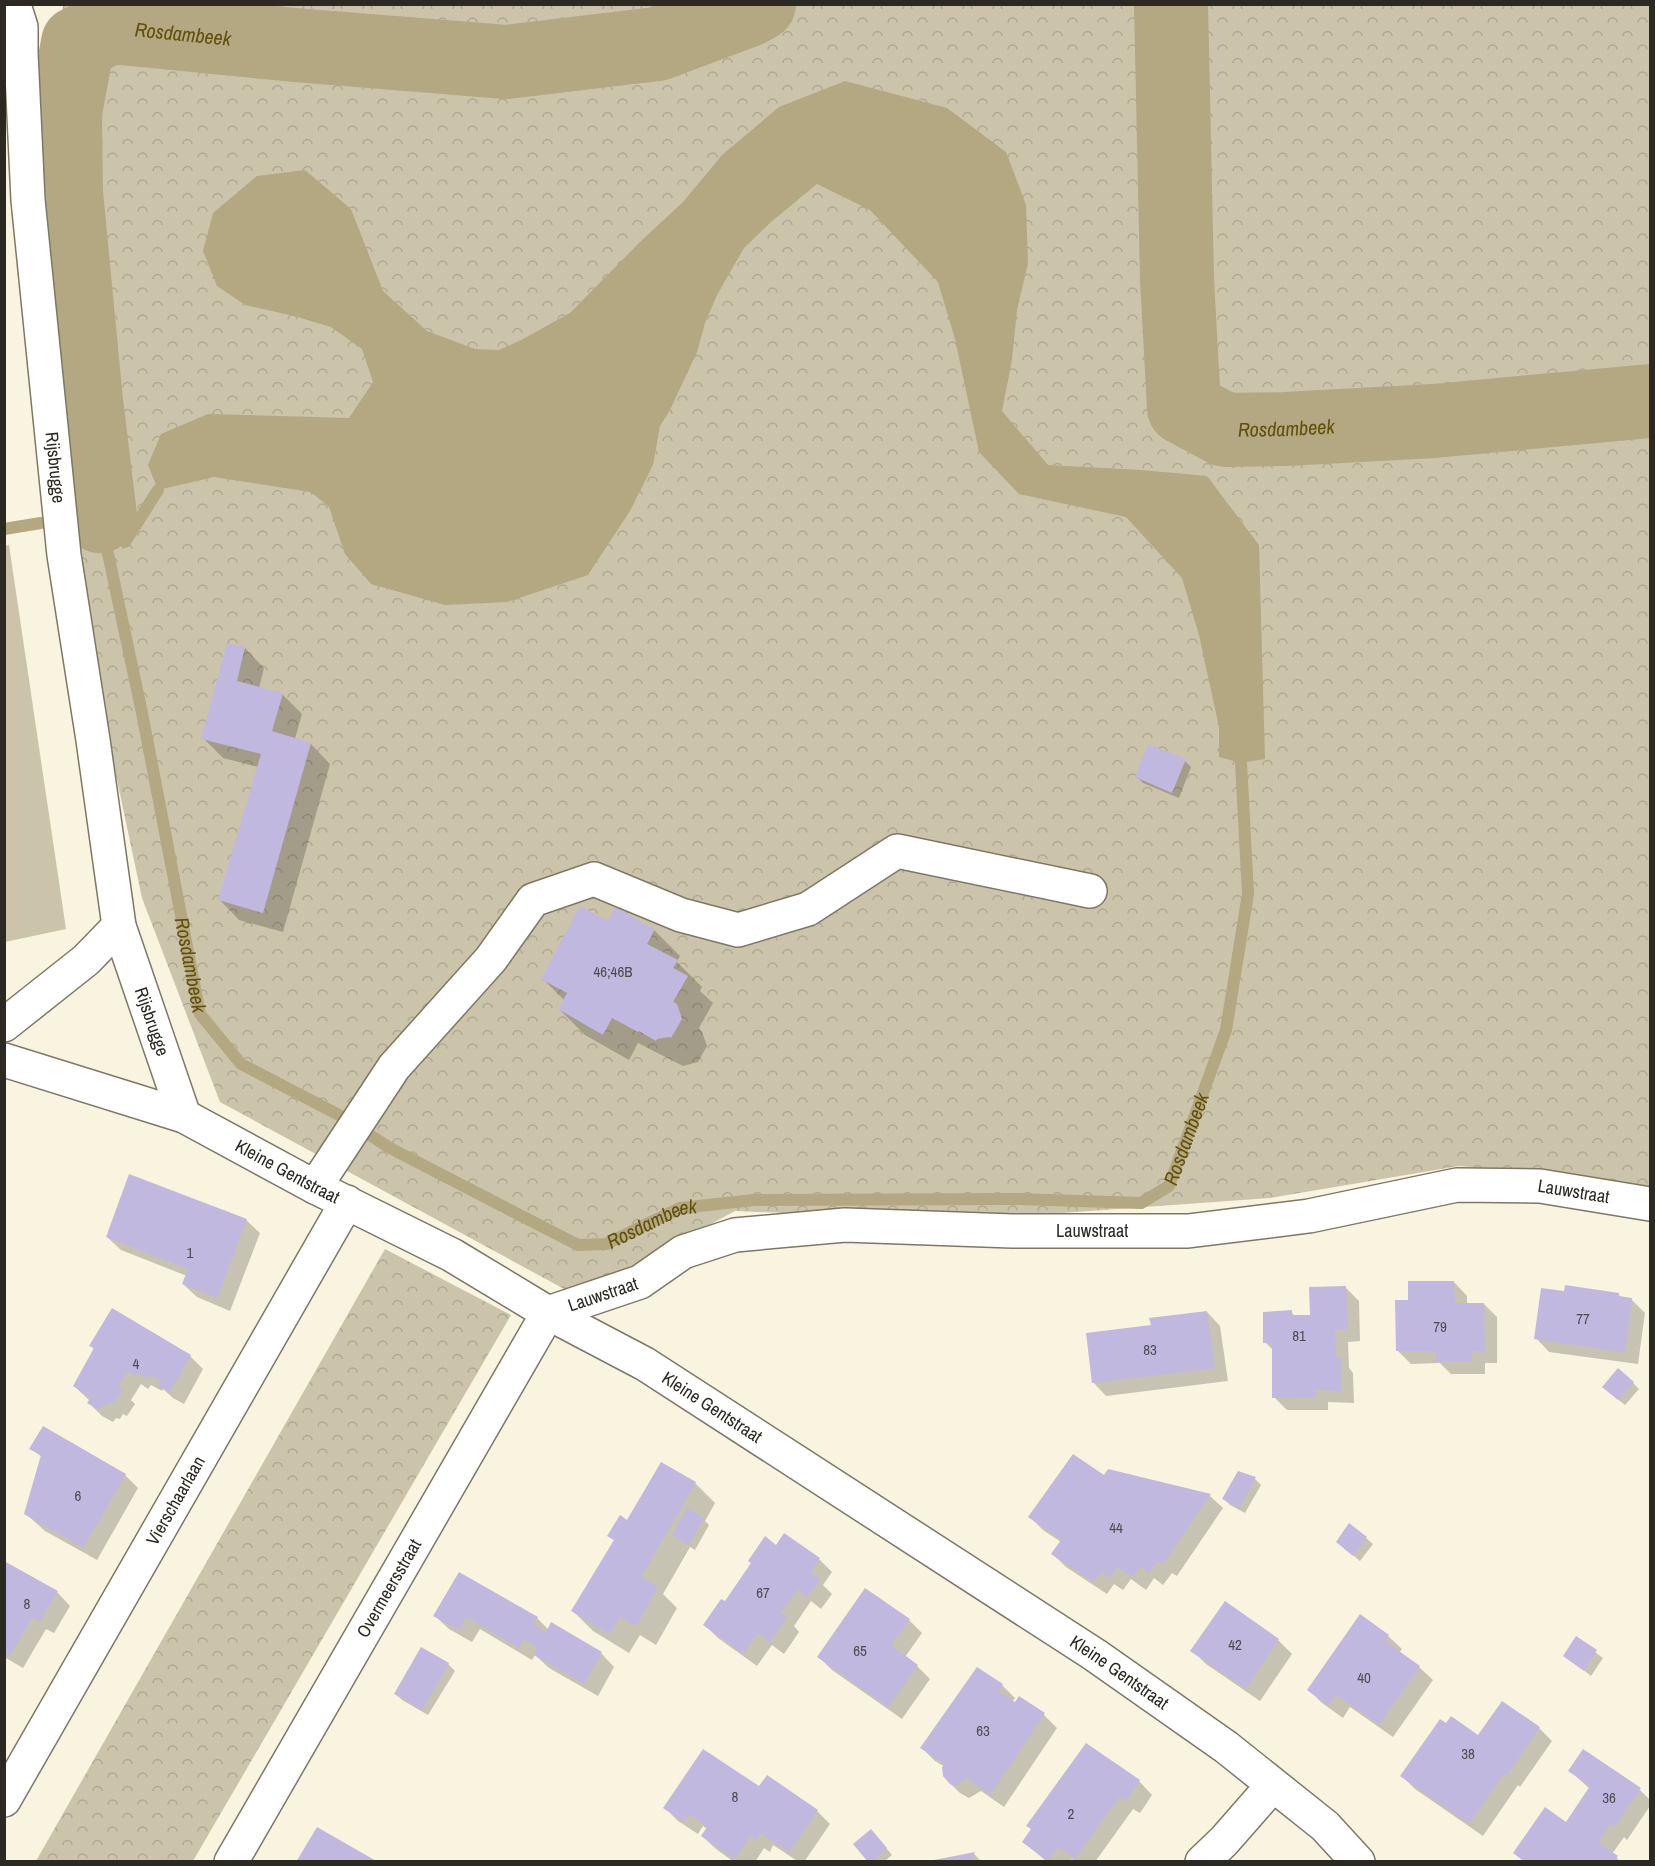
<svg xmlns="http://www.w3.org/2000/svg" width="1655" height="1866" font-family="'Archivo Narrow',sans-serif">
<style>
.grass{fill:#ccc4aa}
.park{fill:url(#park-crowns)}
.water{fill:#b3a881}
.shadow{fill:#0003}
.lines{fill:none;stroke-linecap:round;stroke-linejoin:round}
.stream{stroke:#b3a881;stroke-width:12}
.river{stroke:#b3a881;stroke-width:74}
.building{fill:#c0b8df}
.minor-casing{stroke:#7d7866;stroke-width:36}
.minor{stroke:#fff;stroke-width:33}
.labels{text-anchor:middle;stroke-width:6;stroke-linejoin:round;paint-order:stroke}
.number-label{font-size:15px;fill:#504d51}
.street-label{font-size:18px;fill:#2b2922;stroke:#fff}
.water-label{font-size:20px;font-style:italic;fill:#61500a;stroke:#fff}
</style>
<defs>
<pattern id="park-crowns" width="20" height="18" patternUnits="userSpaceOnUse" patternTransform="scale(1.5)"><rect width="20" height="18" fill="#ccc4aa"/><path d="M2 6a3 3 0 1 1 6 0M12 15a3 3 0 1 1 6 0" fill="none" stroke="#afa892"/></pattern>
</defs>
<rect width="100%" height="100%" fill="#f9f4e0"/>
<path class="grass" d="M9,545L66,929L5,942L4,546Z"/>
<g class="park">
<path d="M63,5H1650V1187L1459,1166L1270,1198L965,1220L735,1211L577,1296L220,1102L142,898L77,591L48,227Z"/>
<path d="M385,1249L511,1315L193,1861H36Z"/>
</g>
<path class="water" d="M845,81L947,108L1006,152L1026,205L1028,263L1017,310L1012,360L1002,411L1048,465L1141,470L1207,476L1259,545L1265,759L1241,763L1219,757V727L1199,635L1182,578L1126,517L1019,494L979,452L955,339L938,282L870,210L817,184L771,222L744,248L717,295L705,323L697,352L670,410L660,426L653,465L630,511L588,575L507,602L445,605L371,584L345,554L329,507L311,492L214,477L158,490L148,465L161,434L208,414L349,418L373,382L362,349L331,327L294,316L245,305L217,286L203,251L213,213L257,176L305,170L351,209L383,291L427,331L475,349L499,350L523,339L570,313L642,240L683,202L722,155L779,107Z"/>
<g class="shadow">
<path d="M245,648L264,668L259,688L282,694L302,714L295,739L311,744L330,764L283,932L239,920L220,900L258,767L223,758L203,738Z"/>
<path d="M1185,761L1191,767L1179,798L1143,783L1137,777Z"/>
<path d="M616,909L654,930L680,956L677,962L702,987L700,991L713,1003L699,1028L702,1032L707,1046L698,1062L683,1066L638,1043L629,1060L585,1035L559,1009L564,1000L543,979L608,923Z"/>
<path d="M246,1220L260,1233L230,1311L197,1297L183,1284L187,1276L121,1250L107,1237Z"/>
<path d="M1454,1282L1467,1296V1304H1484L1497,1317V1363H1485V1374H1451L1440,1363L1411,1364L1397,1350L1410,1301Z"/>
<path d="M1346,1288L1359,1301L1360,1341L1348,1342L1349,1368L1353,1373L1354,1403L1328,1402V1410H1287L1274,1397V1351L1265,1342L1291,1312L1296,1317L1311,1316Z"/>
<path d="M1565,1292L1618,1294L1622,1298L1632,1300L1645,1313L1638,1364L1549,1352L1536,1338Z"/>
<path d="M1207,1312L1220,1326L1228,1381L1106,1396L1093,1382Z"/>
<path d="M91,1346L190,1356L203,1369L184,1404L173,1398L163,1389L162,1391L151,1385L148,1389L141,1384L131,1400L135,1404L127,1416L123,1414L120,1419L116,1418L113,1422L102,1416L89,1403L90,1401L74,1386L95,1350Z"/>
<path d="M1633,1383L1639,1389L1625,1405L1610,1393Z"/>
<path d="M31,1449L125,1475L138,1488L97,1560L45,1531L26,1514L42,1457Z"/>
<path d="M1239,1473L1255,1479L1261,1485L1245,1513L1230,1505L1224,1499Z"/>
<path d="M1104,1477L1210,1496L1223,1508L1177,1576L1172,1573L1163,1585L1154,1578L1146,1590L1131,1579L1123,1590L1114,1584L1107,1594L1066,1567L1053,1554L1061,1542L1043,1530L1030,1517Z"/>
<path d="M695,1483L715,1503L705,1521L709,1525L695,1550L690,1547L663,1594L677,1608L656,1645L640,1635L629,1653L593,1631L573,1611L615,1542L609,1535Z"/>
<path d="M1366,1538L1373,1544L1360,1561L1344,1548Z"/>
<path d="M777,1547L819,1559L832,1572L823,1585L832,1594L821,1609L811,1601L794,1626L799,1632L784,1654L772,1645L757,1666L718,1638L705,1625Z"/>
<path d="M4,1563L57,1592L70,1606L54,1633L46,1629L23,1668L4,1657Z"/>
<path d="M1225,1603L1278,1640L1292,1654L1260,1701L1206,1664L1192,1650Z"/>
<path d="M435,1616L537,1618L549,1630L552,1624L601,1653L614,1667L598,1696L549,1668L535,1655L532,1660L480,1629L472,1642L449,1629Z"/>
<path d="M1360,1616L1388,1636L1402,1649L1399,1653L1419,1667L1433,1680L1393,1737L1350,1707L1343,1718L1322,1703L1309,1690Z"/>
<path d="M909,1620L922,1633L905,1657L917,1666L930,1679L902,1719L832,1670L819,1657Z"/>
<path d="M1576,1638L1603,1658L1591,1676L1565,1656Z"/>
<path d="M422,1650L448,1664L455,1671L428,1715L402,1700L396,1694Z"/>
<path d="M1002,1685L1015,1698L1012,1702L1044,1715L1057,1728L1004,1807L981,1791L969,1798L960,1793L946,1779L945,1767L935,1761L922,1748Z"/>
<path d="M1539,1728L1552,1741L1520,1787L1518,1785L1483,1836L1415,1789L1402,1776L1479,1737Z"/>
<path d="M1087,1745L1139,1781L1152,1795L1140,1813L1133,1809L1095,1862H1075L1072,1859L1070,1862H1047L1024,1842Z"/>
<path d="M1570,1771L1640,1790L1650,1800V1806L1627,1840L1624,1837L1612,1854L1621,1862H1524L1515,1853L1567,1824L1590,1789Z"/>
<path d="M760,1788L817,1811L830,1824L804,1862H799L773,1845L770,1852L764,1848L755,1862H734L716,1849L702,1836L707,1829L703,1826L698,1834L678,1821L665,1808Z"/>
<path d="M877,1837L892,1855L884,1862H870Z"/>
<path d="M974,1854L980,1860V1862H938Z"/>
</g>
<g class="lines">
<g class="stream">
<path id="s1" d="M100,516L142,713L200,1014L241,1064L339,1115L390,1148L578,1245L606,1244L680,1208L754,1200L1018,1199L1141,1203L1169,1186L1226,1030L1248,894L1241,763"/>
<path d="M101,517L125,542L158,490"/>
<path d="M4,529L41,523"/>
</g>
<g class="river">
<path id="s2" d="M1171,4L1177,279L1184,408L1225,430L1285,429L1434,421L1650,401"/>
<path id="s3" d="M100,516L86,401L66,193L65,112L78,43L111,27L295,45L506,62L657,44L748,10L759,4"/>
</g>
</g>
<g class="building">
<path d="M227,643L245,647L237,681L283,693L272,731L311,743L263,913L218,900L261,754L201,739Z"/>
<path d="M1148,744L1186,759L1172,793L1135,777Z"/>
<path d="M580,906L608,921L615,907L655,929L647,944L678,960L673,968L688,976L673,1002L677,1004L682,1019L671,1038L669,1037L657,1039L656,1041L639,1031L641,1030L638,1032L612,1018L603,1035L558,1009L567,993L541,979Z"/>
<path d="M129,1174L247,1219L217,1298L182,1284L188,1269L106,1237Z"/>
<path d="M1408,1281H1454L1455,1303H1484L1485,1351H1472V1361H1436V1351H1396L1395,1300H1408Z"/>
<path d="M1565,1285L1619,1293V1296L1632,1298L1625,1352L1534,1339L1541,1288L1564,1291Z"/>
<path d="M1346,1286L1348,1329H1335L1336,1358H1341V1391L1315,1390L1316,1397L1272,1398V1343H1263V1312L1292,1310V1315H1310L1309,1287Z"/>
<path d="M112,1308L191,1355L170,1392L158,1386L161,1381L150,1375L148,1379L138,1373L135,1376L127,1372L118,1387L123,1390L113,1404L109,1402L106,1406L103,1405L99,1410L87,1403L91,1397L73,1386L94,1348L89,1346Z"/>
<path d="M1207,1311L1215,1368L1092,1383L1086,1333L1151,1325L1149,1318Z"/>
<path d="M1618,1368L1634,1382L1618,1400L1602,1387Z"/>
<path d="M43,1426L126,1474L83,1548L24,1514L41,1455L29,1449Z"/>
<path d="M1073,1454L1104,1475L1108,1469L1211,1494L1163,1564L1158,1561L1149,1573L1141,1566L1132,1577L1117,1567L1110,1578L1101,1572L1093,1582L1051,1554L1061,1540L1028,1517Z"/>
<path d="M661,1462L696,1482L641,1577L658,1587L636,1626L620,1617L609,1634L571,1611L614,1540L607,1536L620,1515L627,1520Z"/>
<path d="M1238,1471L1256,1477L1239,1508L1222,1499Z"/>
<path d="M687,1508L704,1518L688,1545L672,1535Z"/>
<path d="M1349,1523L1367,1537L1353,1556L1336,1542Z"/>
<path d="M784,1533L820,1558L810,1572L820,1579L807,1597L798,1589L780,1613L787,1617L770,1642L758,1633L743,1654L703,1625L721,1599L725,1601L751,1563L748,1561L765,1536L776,1545Z"/>
<path d="M4,1561L58,1591L40,1621L32,1617L10,1656L4,1653Z"/>
<path d="M459,1572L538,1617L533,1624L546,1632L551,1622L602,1652L584,1684L534,1655L537,1647L523,1639L519,1648L466,1617L459,1630L433,1616Z"/>
<path d="M865,1588L910,1619L891,1645L918,1665L888,1707L817,1657Z"/>
<path d="M1225,1601L1279,1639L1246,1689L1190,1651Z"/>
<path d="M1360,1614L1389,1635L1385,1641L1420,1666L1379,1725L1336,1695L1329,1706L1307,1690Z"/>
<path d="M1576,1636L1597,1650L1584,1671L1563,1656Z"/>
<path d="M421,1647L449,1663L422,1710L394,1694Z"/>
<path d="M977,1667L1003,1684L998,1691L1015,1702L1019,1696L1045,1713L990,1795L967,1778L954,1786L950,1784L943,1776L942,1767L945,1764L920,1748Z"/>
<path d="M1502,1701L1540,1727L1507,1775L1504,1773L1469,1824L1400,1776L1440,1719L1446,1723L1451,1716L1478,1735Z"/>
<path d="M1086,1743L1140,1780L1126,1801L1119,1797L1075,1859L1058,1847L1048,1861L1022,1842L1031,1829L1026,1826Z"/>
<path d="M703,1749L759,1786L767,1775L818,1810L789,1852L760,1833L756,1840L750,1836L735,1859L701,1836L707,1827L690,1814L684,1822L663,1808Z"/>
<path d="M1583,1749L1641,1788L1614,1827L1610,1825L1598,1842L1618,1856L1614,1862H1525L1513,1853L1545,1807L1566,1822L1590,1786L1568,1771Z"/>
<path d="M317,1827L378,1862H296Z"/>
<path d="M871,1829L887,1848L871,1862H868L853,1844Z"/>
<path d="M975,1852L971,1862H934V1860Z"/>
</g>
<g class="lines">
<defs>
<g id="minor">
<path id="s4" d="M15,8L21,27V53L28,200L64,555L93,740L119,926L184,1116"/>
<path d="M4,1025L86,960L119,926"/>
<path id="s5" d="M4,1060L184,1116L315,1187L452,1255L548,1313L645,1364L1095,1655L1226,1747L1325,1826L1358,1862"/>
<path d="M315,1187L394,1067L491,959L533,900L594,879L681,915L738,930L808,909L897,851L1090,891"/>
<path id="s6" d="M548,1313L640,1282L683,1252L735,1235L845,1225L1012,1231H1188L1309,1216L1457,1185L1540,1186L1650,1204"/>
<path id="s7" d="M4,1800L347,1202"/>
<path id="s8" d="M231,1862L548,1313"/>
<path d="M1202,1862L1224,1841L1273,1785"/>
</g>
</defs>
<use href="#minor" class="minor-casing"/>
<use href="#minor" class="minor"/>
</g>
<g class="labels">
<g class="number-label">
<text x="613" y="977">46;46B</text>
<text x="190" y="1258">1</text>
<text x="1583" y="1324">77</text>
<text x="1440" y="1332">79</text>
<text x="1299" y="1341">81</text>
<text x="1150" y="1355">83</text>
<text x="136" y="1369">4</text>
<text x="78" y="1501">6</text>
<text x="1116" y="1533">44</text>
<text x="763" y="1598">67</text>
<text x="27" y="1609">8</text>
<text x="1235" y="1650">42</text>
<text x="860" y="1656">65</text>
<text x="1364" y="1683">40</text>
<text x="983" y="1736">63</text>
<text x="1468" y="1759">38</text>
<text x="735" y="1802">8</text>
<text x="1609" y="1803">36</text>
<text x="1071" y="1819">2</text>
</g>
<g class="street-label">
<text dy="6" stroke="none"><textPath href="#s4" startOffset="462">Rijsbrugge</textPath></text>
<text dy="6" stroke="none"><textPath href="#s4" startOffset="1026">Rijsbrugge</textPath></text>
<text dy="6" stroke="none"><textPath href="#s5" startOffset="306">Kleine Gentstraat</textPath></text>
<text dy="6" stroke="none"><textPath href="#s6" startOffset="1048">Lauwstraat</textPath></text>
<text dy="6" stroke="none"><textPath href="#s6" startOffset="562">Lauwstraat</textPath></text>
<text dy="6" stroke="none"><textPath href="#s6" startOffset="58">Lauwstraat</textPath></text>
<text dy="6" stroke="none"><textPath href="#s5" startOffset="792">Kleine Gentstraat</textPath></text>
<text dy="6" stroke="none"><textPath href="#s7" startOffset="345">Vierschaarlaan</textPath></text>
<text dy="6" stroke="none"><textPath href="#s8" startOffset="316">Overmeersstraat</textPath></text>
<text dy="6" stroke="none"><textPath href="#s5" startOffset="1278">Kleine Gentstraat</textPath></text>
</g>
<g class="water-label">
<text dy="7" stroke="none"><textPath href="#s3" startOffset="585">Rosdambeek</textPath></text>
<text dy="7" stroke="none"><textPath href="#s2" startOffset="512">Rosdambeek</textPath></text>
<text dy="7" stroke="none"><textPath href="#s1" startOffset="458">Rosdambeek</textPath></text>
<text dy="7" stroke="none"><textPath href="#s1" startOffset="1610">Rosdambeek</textPath></text>
<text dy="7" stroke="none"><textPath href="#s1" startOffset="1034">Rosdambeek</textPath></text>
</g>
</g>
<rect width="1655" height="1866" fill="none" stroke="#2b2922" stroke-width="12"/>
</svg>
